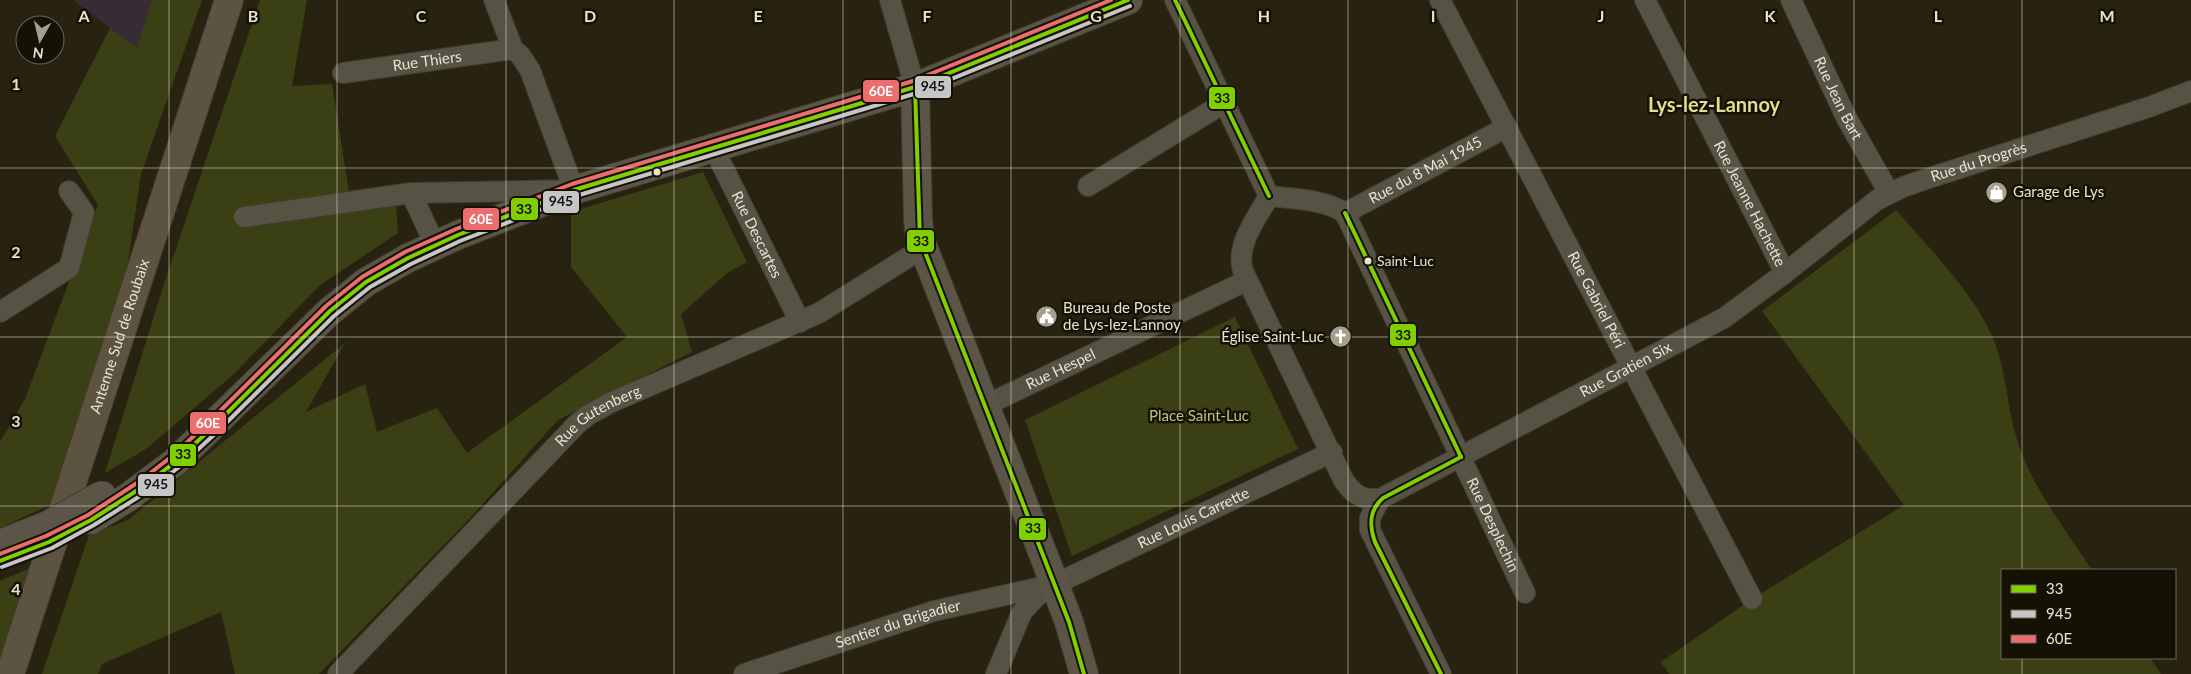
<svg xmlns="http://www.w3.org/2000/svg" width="2191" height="674" font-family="Lato,sans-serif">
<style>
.industrial{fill:#372b34}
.green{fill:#3b4014}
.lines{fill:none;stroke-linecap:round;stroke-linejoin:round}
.street-casing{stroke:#403c2f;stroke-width:22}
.secondary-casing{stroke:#403c2f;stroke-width:30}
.highway-casing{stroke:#403c2f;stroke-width:30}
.street{stroke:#565345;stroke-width:20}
.secondary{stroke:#5a5546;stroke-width:28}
.highway{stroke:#5d5341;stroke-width:28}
.secondary-bridge-casing{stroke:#403c2f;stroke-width:30;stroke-linecap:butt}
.secondary-bridge{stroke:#5a5546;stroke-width:28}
.bus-1-casing{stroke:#151205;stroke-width:8}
.bus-2-casing{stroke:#151205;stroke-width:8}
.bus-3-casing{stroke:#151205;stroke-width:8}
.bus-1{stroke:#81cf00;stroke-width:4}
.bus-2{stroke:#c6c6c6;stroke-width:4}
.bus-3{stroke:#ec6d6d;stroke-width:4}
.grid{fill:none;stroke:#e8e3d1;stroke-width:1;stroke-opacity:0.55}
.bus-dot{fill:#e8e3d1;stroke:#151205;stroke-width:2}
.labels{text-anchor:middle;stroke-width:5;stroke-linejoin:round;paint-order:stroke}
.bus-label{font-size:14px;fill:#e8e3d1;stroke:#151205;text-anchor:start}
.street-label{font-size:15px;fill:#e8e3d1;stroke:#151205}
.poi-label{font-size:15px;fill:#e8e3d1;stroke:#151205;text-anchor:start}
.park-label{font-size:15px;fill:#bac875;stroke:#151205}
.district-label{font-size:20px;font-weight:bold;fill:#e2de8f;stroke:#151205}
.grid-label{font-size:16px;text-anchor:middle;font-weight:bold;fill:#e8e3d1;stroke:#151205;stroke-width:5;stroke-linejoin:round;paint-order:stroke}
.line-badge{stroke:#151205;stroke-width:2}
.badge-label{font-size:14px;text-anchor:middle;font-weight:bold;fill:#fff}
.pale-badge-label{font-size:14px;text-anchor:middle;font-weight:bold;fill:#111}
</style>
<rect width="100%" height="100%" fill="#282311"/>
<path class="industrial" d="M73,0H152L137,49L110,28Z"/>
<g class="green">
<path d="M152,0H202L141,174L124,290L56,502L0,528V442L25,399L98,205L55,136L110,28L137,48Z"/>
<path d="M260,0H307L292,86L332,84L349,192L395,191L398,233L320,285L233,375L146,449L105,473L164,284Z"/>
<path d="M703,172L747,262L727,273L681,314L692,352L558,420L470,518L319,674H235L221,612L102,664L98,674H42L89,535L128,520L345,343L306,412L365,384L377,432L437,408L467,453L627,337L571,267V212Z"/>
<path d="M1896,210C1929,248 1977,296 1995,343C2007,375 2007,410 2018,443C2033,489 2066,530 2092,570H2002V658H2150L2161,674H1669L1661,662L1752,599L1904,505L1762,311Z"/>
<path d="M1235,317L1298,449L1072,556L1025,420Z"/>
<path d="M35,566L0,674V581Z"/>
</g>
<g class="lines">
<defs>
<g id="street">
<path d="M890,0L915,87"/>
<path d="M1175,0L1269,196"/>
<path id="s1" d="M1440,0L1752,599"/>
<path id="s2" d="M1645,0L1785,273"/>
<path id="s3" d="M1791,0L1846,117L1889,193"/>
<path id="s4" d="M343,73L513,49"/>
<path id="s5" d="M713,147L800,322"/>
<path d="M1088,186L1224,103"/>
<path d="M411,193L435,245"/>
<path id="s6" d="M1269,196C1257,218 1235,245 1243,271L1344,481C1354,495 1362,500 1380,499L1724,318L1785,273L1877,200L1903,187L1923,180L2149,107L2191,91"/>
<path d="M1269,196C1294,199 1324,199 1345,213"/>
<path id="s7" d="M1345,213L1525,593"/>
<path id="s8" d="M1345,213L1507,127"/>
<path d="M244,217L411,193L574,190L530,70L520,55L513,49L494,0"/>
<path d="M0,312L69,268L84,212L69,191"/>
<path id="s9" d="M984,406L1246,281"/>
<path d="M1380,499L1370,518V530L1441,674"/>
<path id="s10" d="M338,674L577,424L588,415L612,402L819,313L923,248"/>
<path id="s11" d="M744,674L934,611L1046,586"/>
<path id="s12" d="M996,674L1022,612L1038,595L1068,578L1332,452"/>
</g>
<g id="secondary">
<path d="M915,87L918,219L920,239L1047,564L1069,622L1084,674"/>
<path d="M91,520L127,498L175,462L330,311L366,282L408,258L458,235L574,190L915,87L1128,0"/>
</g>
<g id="highway">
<path id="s13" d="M10,674L229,0"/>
</g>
</defs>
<use href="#street" class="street-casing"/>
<use href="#secondary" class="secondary-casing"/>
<use href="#highway" class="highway-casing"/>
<use href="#street" class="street"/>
<use href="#secondary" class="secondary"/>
<use href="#highway" class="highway"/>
<defs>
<path id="secondary-bridge" d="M0,544L48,525L102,495"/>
</defs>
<use href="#secondary-bridge" class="secondary-bridge-casing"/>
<use href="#secondary-bridge" class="secondary-bridge"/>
<defs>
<g id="bus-1">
<path d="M1175,0L1269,196"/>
<path d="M915,87L920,239L1069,622L1084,674"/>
<path d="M1345,213L1461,457"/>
<path d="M0,561L49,542L91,520L144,486L175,462L213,427L330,311L366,282L408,258L458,235L574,190L915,87L1128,0"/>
<path d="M1441,674L1375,542C1369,525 1369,510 1383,498L1461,457"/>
</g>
<path id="bus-2" d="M2,567L52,548L94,525L148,491L179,467L217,432L334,316L370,287L411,264L460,241L576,196L917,93L1130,6"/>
<path id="bus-3" d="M0,554L46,536L88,515L140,481L171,457L209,422L326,306L362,277L405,252L456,229L572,184L913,81L1111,0"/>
</defs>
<use href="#bus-1" class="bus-1-casing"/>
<use href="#bus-2" class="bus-2-casing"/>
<use href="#bus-3" class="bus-3-casing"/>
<use href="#bus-1" class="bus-1"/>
<use href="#bus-2" class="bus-2"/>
<use href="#bus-3" class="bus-3"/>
</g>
<path class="grid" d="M169,0V674M337,0V674M506,0V674M674,0V674M843,0V674M1011,0V674M1180,0V674M1348,0V674M1517,0V674M1685,0V674M1854,0V674M2022,0V570M0,168H2191M0,337H2191M0,506H2191M2022,658V674"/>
<defs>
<symbol id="shop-disc" viewBox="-11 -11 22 22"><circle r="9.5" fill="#a5a08e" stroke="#151205"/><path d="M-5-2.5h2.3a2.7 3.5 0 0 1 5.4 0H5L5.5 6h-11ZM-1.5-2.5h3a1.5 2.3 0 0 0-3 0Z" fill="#fff"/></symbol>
<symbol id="civic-disc" viewBox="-11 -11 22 22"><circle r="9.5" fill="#a5a08e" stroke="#151205"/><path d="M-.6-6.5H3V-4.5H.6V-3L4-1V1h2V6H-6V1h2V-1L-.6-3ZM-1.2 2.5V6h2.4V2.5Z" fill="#fff"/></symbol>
<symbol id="church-disc" viewBox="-11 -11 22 22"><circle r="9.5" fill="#a5a08e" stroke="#151205"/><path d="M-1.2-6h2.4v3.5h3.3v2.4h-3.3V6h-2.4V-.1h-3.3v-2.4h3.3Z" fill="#fff"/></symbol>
</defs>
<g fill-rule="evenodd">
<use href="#shop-disc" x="1984" y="180" width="25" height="25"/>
<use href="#civic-disc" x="1034" y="304" width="25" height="25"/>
<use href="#church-disc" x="1328" y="324" width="25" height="25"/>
</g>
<g class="bus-dot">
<circle cx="657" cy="172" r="4.5"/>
<circle cx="1368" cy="261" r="4.5"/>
</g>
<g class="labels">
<g class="bus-label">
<text x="1377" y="266">Saint-Luc</text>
</g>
<g class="street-label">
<text dy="5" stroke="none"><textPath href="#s4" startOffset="85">Rue Thiers</textPath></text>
<text dy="5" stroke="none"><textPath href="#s3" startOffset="109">Rue Jean Bart</textPath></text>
<text dy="5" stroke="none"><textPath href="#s6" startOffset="1048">Rue du Progrès</textPath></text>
<text dy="5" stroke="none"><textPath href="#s8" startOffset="91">Rue du 8 Mai 1945</textPath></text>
<text dy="5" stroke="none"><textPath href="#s2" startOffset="229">Rue Jeanne Hachette</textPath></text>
<text dy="5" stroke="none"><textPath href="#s5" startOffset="98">Rue Descartes</textPath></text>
<text dy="5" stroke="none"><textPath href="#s1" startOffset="338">Rue Gabriel Péri</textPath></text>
<text dy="5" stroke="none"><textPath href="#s13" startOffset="355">Antenne Sud de Roubaix</textPath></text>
<text dy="5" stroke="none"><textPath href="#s9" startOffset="85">Rue Hespel</textPath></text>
<text dy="5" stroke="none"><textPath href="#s6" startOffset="635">Rue Gratien Six</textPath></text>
<text dy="5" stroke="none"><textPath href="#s10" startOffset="368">Rue Gutenberg</textPath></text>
<text dy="5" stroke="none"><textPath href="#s12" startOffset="264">Rue Louis Carrette</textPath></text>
<text dy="5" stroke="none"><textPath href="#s7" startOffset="345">Rue Desplechin</textPath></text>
<text dy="5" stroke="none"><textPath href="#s11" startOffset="162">Sentier du Brigadier</textPath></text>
</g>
<g class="poi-label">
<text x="2013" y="197">Garage de Lys</text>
<text x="1063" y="313">Bureau de Poste<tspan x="1063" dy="17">de Lys-lez-Lannoy</tspan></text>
<text x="1324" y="342" text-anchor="end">Église Saint-Luc</text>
</g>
<g class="park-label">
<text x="1199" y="421">Place Saint-Luc</text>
</g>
<g class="district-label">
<text x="1714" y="112">Lys-lez-Lannoy</text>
</g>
</g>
<g class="grid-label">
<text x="84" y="22">A</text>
<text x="253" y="22">B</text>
<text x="421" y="22">C</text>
<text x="590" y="22">D</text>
<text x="758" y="22">E</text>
<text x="927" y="22">F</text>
<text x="1096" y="22">G</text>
<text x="1264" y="22">H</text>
<text x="1433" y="22">I</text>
<text x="1601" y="22">J</text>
<text x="1770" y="22">K</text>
<text x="1938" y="22">L</text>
<text x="2107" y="22">M</text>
<text x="16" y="90">1</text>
<text x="16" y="258">2</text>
<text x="16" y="427">3</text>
<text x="16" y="595">4</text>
</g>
<g class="line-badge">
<rect x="914" y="75" width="38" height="24" rx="5" fill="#c6c6c6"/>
<rect x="862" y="79" width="38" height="24" rx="5" fill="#ec6d6d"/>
<rect x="1208" y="86" width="28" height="24" rx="5" fill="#81cf00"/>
<rect x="542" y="190" width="38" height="24" rx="5" fill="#c6c6c6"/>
<rect x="510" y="197" width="29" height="24" rx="5" fill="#81cf00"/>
<rect x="462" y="207" width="38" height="24" rx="5" fill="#ec6d6d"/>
<rect x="906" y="229" width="29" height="24" rx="5" fill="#81cf00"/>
<rect x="1389" y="323" width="28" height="24" rx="5" fill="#81cf00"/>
<rect x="189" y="411" width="38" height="24" rx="5" fill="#ec6d6d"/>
<rect x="169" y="443" width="28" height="24" rx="5" fill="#81cf00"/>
<rect x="137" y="473" width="38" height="24" rx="5" fill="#c6c6c6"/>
<rect x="1018" y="517" width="29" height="24" rx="5" fill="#81cf00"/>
</g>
<g class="badge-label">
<text x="881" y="96">60E</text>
<text x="481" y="224">60E</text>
<text x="208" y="428">60E</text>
</g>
<g class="pale-badge-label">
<text x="933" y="91">945</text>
<text x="1222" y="103">33</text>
<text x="561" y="206">945</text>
<text x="524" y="214">33</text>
<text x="921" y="246">33</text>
<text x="1403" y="340">33</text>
<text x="183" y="459">33</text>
<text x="156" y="489">945</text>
<text x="1033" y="533">33</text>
</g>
<rect x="2001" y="569" width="175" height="90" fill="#151205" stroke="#696657"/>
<rect x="2011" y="585" width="25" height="8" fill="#81cf00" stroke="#696657"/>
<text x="2046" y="594" font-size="15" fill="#e8e3d1">33</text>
<rect x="2011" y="610" width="25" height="8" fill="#c6c6c6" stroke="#696657"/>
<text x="2046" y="619" font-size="15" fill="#e8e3d1">945</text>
<rect x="2011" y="635" width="25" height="8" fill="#ec6d6d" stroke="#696657"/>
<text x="2046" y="644" font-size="15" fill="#e8e3d1">60E</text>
<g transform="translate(40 40) rotate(188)"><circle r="24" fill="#151205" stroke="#696657"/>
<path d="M0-4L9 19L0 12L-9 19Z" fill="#a5a08e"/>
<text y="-8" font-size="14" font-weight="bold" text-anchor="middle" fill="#e8e3d1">N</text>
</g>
</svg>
